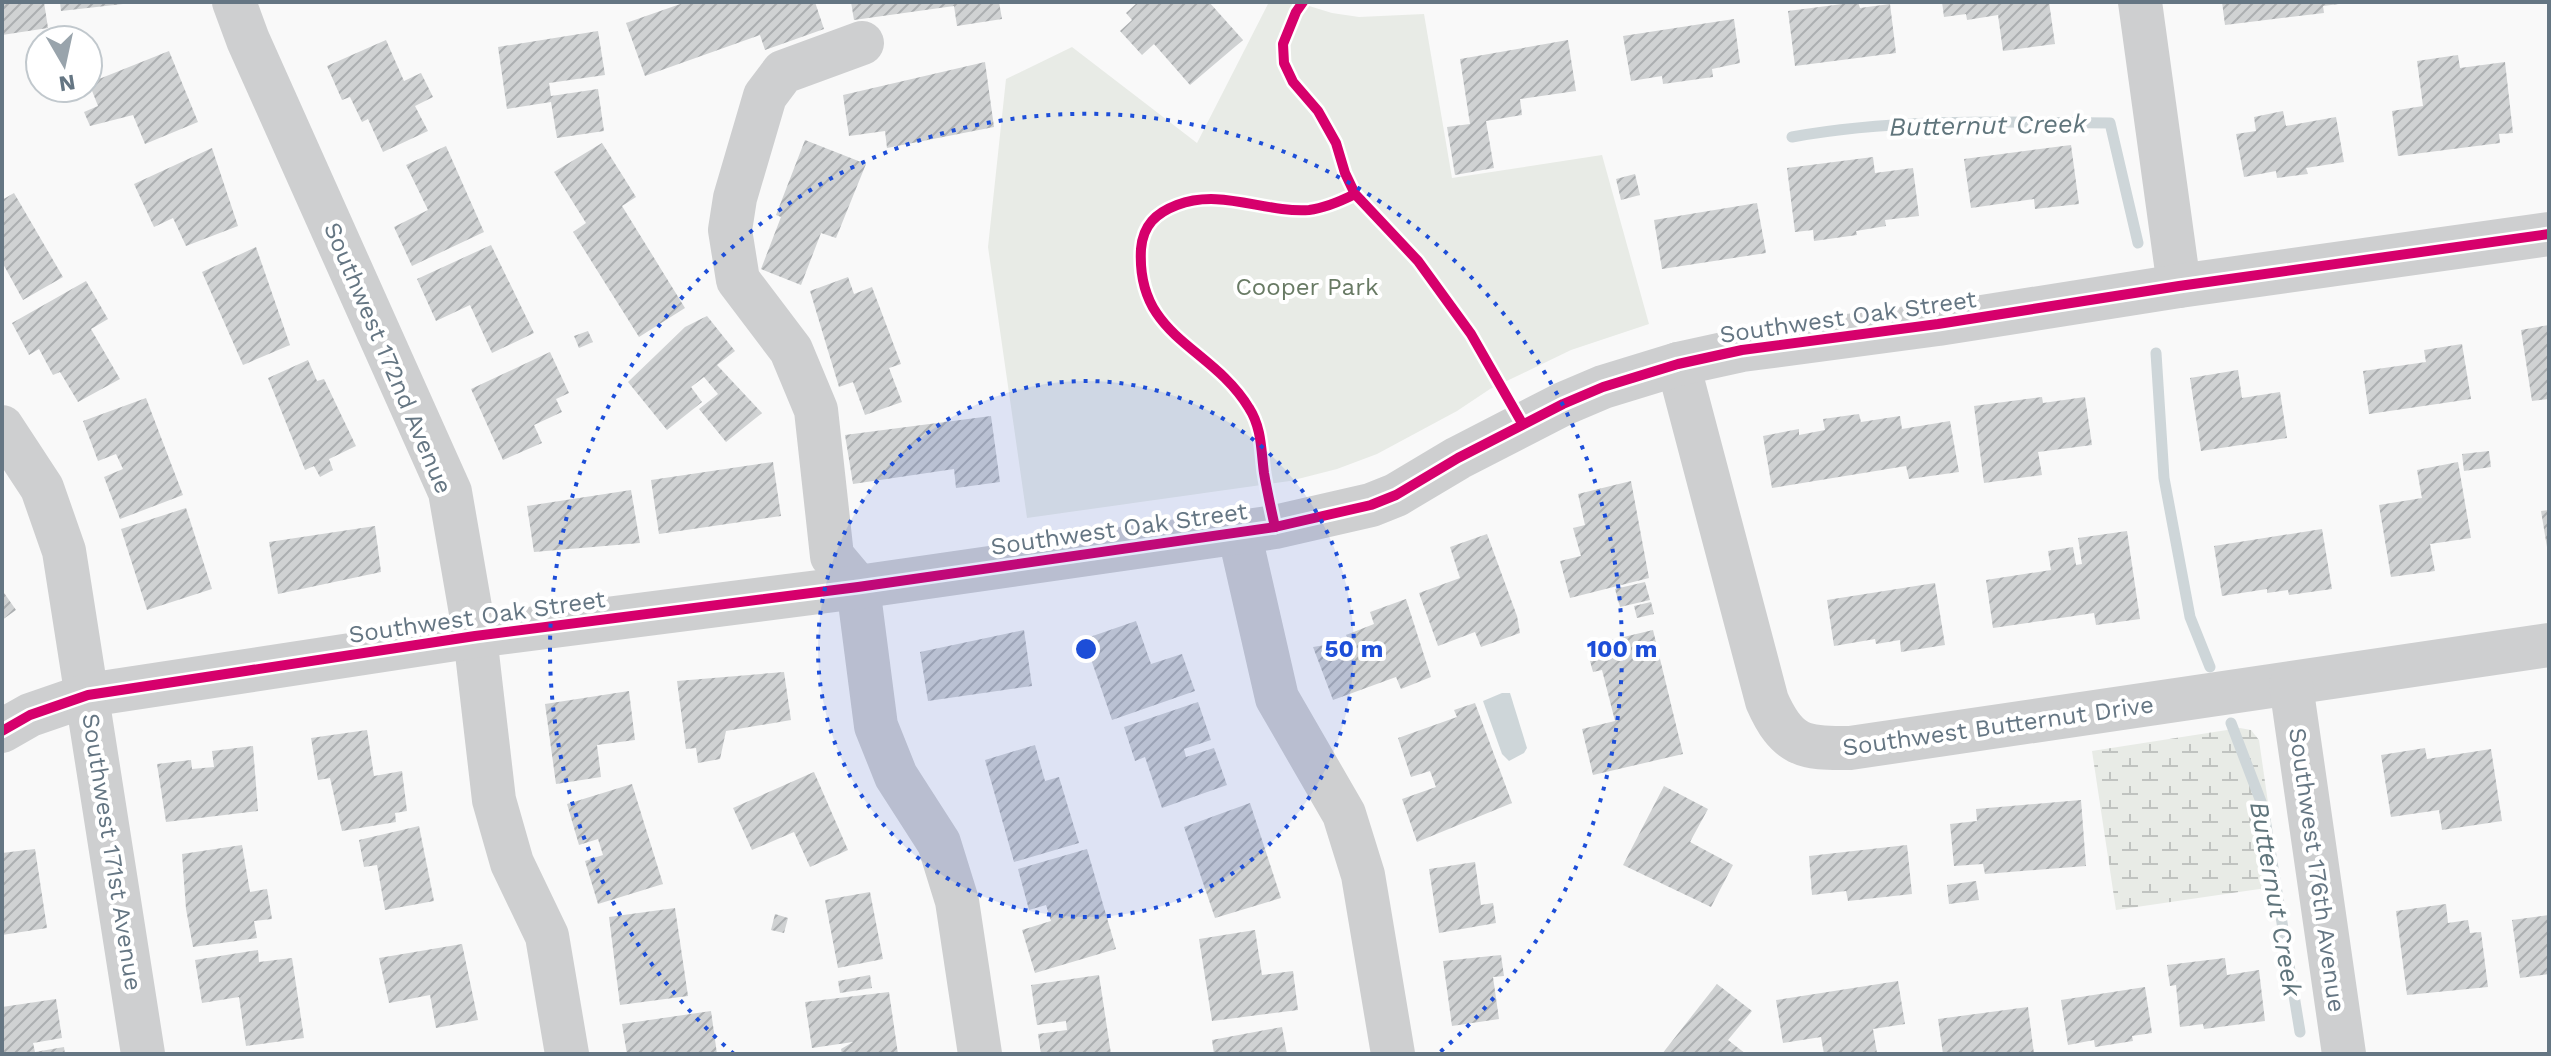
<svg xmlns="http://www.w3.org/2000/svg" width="2551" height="1056" font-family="'Work Sans',sans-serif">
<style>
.green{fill:#e8ebe6}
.wetland{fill:url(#wetland-marsh)}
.water{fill:#ced6d9}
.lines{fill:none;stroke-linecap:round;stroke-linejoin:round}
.stream{stroke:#ced6d9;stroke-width:11}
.building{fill:url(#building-hatch)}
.minor{stroke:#cecfd0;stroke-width:44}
.cycleway-casing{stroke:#fff;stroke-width:15}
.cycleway{stroke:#d6006c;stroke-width:10}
.ring{fill:none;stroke:#1d4ed8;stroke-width:4;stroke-dasharray:4 8}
.labels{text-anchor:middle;stroke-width:8;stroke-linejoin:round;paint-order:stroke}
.park-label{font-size:24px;fill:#687a64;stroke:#fff}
.street-label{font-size:24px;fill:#657683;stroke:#fff}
.water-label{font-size:26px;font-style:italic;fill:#60757c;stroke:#fff}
.centre{fill:#1d4ed8;stroke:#fff;stroke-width:4}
.ring-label{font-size:24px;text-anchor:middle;font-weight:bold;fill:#1d4ed8;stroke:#fff;stroke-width:8;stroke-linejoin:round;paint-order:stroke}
</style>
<defs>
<pattern id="wetland-marsh" width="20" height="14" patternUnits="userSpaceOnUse" patternTransform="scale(2)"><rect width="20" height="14" fill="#e8ebe6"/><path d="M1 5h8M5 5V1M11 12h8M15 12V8" fill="none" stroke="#c0c3c0"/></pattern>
<pattern id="building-hatch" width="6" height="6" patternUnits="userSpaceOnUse" patternTransform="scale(2)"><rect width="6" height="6" fill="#d0d2d3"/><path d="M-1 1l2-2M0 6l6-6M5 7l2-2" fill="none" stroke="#acafb1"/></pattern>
</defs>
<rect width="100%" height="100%" fill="#f9f9f9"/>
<path class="green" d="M1269,2H1296L1332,13L1359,17L1424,14L1452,178L1602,155L1649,324L1571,350L1490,389L1457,411L1377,454L1337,469L1290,481L1027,518L988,247L1006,79L1072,47L1197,143Z"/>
<path class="wetland" d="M2240,728L2251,730L2259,740L2280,886L2116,910L2092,751Z"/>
<path class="water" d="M1502,693H1510L1527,748L1524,753L1509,761L1502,754L1483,701Z"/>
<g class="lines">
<g class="stream">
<path d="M1792,137C1897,118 2003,122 2110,123L2138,243"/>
<path d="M2156,353L2164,478L2190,617L2210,667"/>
<path d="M2231,723L2263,807L2300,1032"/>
</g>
</g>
<g class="building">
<path d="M2,2H44L48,28L2,35Z"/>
<path d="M60,2H123V4L61,11Z"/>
<path d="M686,2H815L824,29L765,50L760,35L645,76L626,23Z"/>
<path d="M851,2H999L1002,19L957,26L954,6L854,20Z"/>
<path d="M1138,2H1209L1243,40L1190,85L1154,44L1142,55L1120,31L1132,20L1126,13Z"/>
<path d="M1858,2L1860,8L1890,4L1896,53L1795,66L1788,11Z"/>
<path d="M1942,2H2049L2055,44L2003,51L1998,15L1967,20L1966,14L1944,17Z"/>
<path d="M2222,2H2339V4L2323,6L2324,13L2225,25Z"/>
<path d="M1734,19L1740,63L1712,69L1713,77L1663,84L1662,76L1631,81L1623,36Z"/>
<path d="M598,31L605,75L549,83L551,96L598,89L604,131L557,138L551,102L507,109L498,47Z"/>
<path d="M386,40L404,81L421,73L433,97L415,106L428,131L383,152L368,119L362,122L350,97L342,100L327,66Z"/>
<path d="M1568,40L1576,91L1520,99L1522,115L1486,121L1494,168L1455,175L1447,127L1470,124L1460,59Z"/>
<path d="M169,51L198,122L145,144L133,115L90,126L84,112L98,106L89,83Z"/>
<path d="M2458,55L2460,68L2505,62L2513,133L2499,134L2500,143L2398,156L2392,111L2423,106L2417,61Z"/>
<path d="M985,62L994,127L887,148L885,131L849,136L843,95Z"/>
<path d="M2283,111L2286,126L2336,117L2344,162L2306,168L2308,174L2277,178L2276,171L2244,177L2236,134L2256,131L2254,117Z"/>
<path d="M805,140L866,164L836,238L821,233L801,285L761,269L781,217L776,215Z"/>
<path d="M602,143L636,197L622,206L685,308L639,337L573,232L586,223L554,172Z"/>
<path d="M2071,145L2079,204L2035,209L2034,199L1971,208L1964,159Z"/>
<path d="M446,146L484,232L412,266L394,227L428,210L406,165Z"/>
<path d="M212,148L238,226L186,246L173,218L154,227L134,184Z"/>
<path d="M1873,157L1875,173L1913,168L1919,216L1885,220L1886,226L1856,231L1857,235L1814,241L1813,230L1795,232L1787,168Z"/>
<path d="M1635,174L1640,195L1621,200L1616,179Z"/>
<path d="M14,193L63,277L23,300L2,262V200Z"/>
<path d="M1757,203L1766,253L1662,269L1654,220Z"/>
<path d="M491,245L534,333L492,353L470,305L436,321L417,279Z"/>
<path d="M256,247L290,345L243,365L202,272Z"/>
<path d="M848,277L854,294L872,287L901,364L889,368L902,402L865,415L853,382L839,387L810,291Z"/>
<path d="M86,281L108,319L91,329L120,379L78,402L60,372L53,375L39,349L29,355L12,323Z"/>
<path d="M707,316L735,351L717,365L762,413L726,442L699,409L718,394L704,377L691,387L702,402L667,430L628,382L685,327Z"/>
<path d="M2549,325V399L2532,401L2521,330Z"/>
<path d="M588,331L593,342L579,348L574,336Z"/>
<path d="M2462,344L2471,399L2369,414L2363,371L2426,362L2424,350Z"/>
<path d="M550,352L569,393L556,399L562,412L534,425L542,443L503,460L471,389Z"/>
<path d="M308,360L317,381L324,379L356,446L329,459L333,470L320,477L314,466L305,470L268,378Z"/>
<path d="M2238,370L2242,398L2280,392L2287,438L2201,451L2190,378Z"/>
<path d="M2042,397L2043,403L2085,397L2092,445L2038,452L2042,475L1984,483L1974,406Z"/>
<path d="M146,398L183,495L120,519L104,477L123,469L116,454L98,461L83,421Z"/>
<path d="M1859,414L1861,422L1900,416L1902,429L1950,421L1959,472L1909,479L1906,466L1772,488L1763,436L1799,429V435L1825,430L1823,419Z"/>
<path d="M991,416L1000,482L956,488L954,469L853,484L845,435Z"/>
<path d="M2489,451L2491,467L2464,471L2462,454Z"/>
<path d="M773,462L781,516L659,534L651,480Z"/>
<path d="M2458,462L2471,538L2430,544L2435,571L2391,577L2379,505L2422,498L2417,470Z"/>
<path d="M1631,481L1649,578L1570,598L1560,561L1581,556L1573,528L1585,525L1578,494Z"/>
<path d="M631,490L640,543L534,552L527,506Z"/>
<path d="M186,508L212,589L147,610L121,529Z"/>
<path d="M2549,510V547H2547L2541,511Z"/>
<path d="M375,526L381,572L278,594L269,542Z"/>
<path d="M2322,529L2332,589L2289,595L2288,590L2267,593V589L2222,596L2214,546Z"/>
<path d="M2127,531L2140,619L2096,625L2094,613L1993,628L1986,580L2051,570L2048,551L2073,547L2076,565L2082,564L2078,538Z"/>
<path d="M1487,534L1517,616L1520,633L1481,647L1475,632L1438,646L1419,593L1460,578L1450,547Z"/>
<path d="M1645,582L1650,600L1620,607L1615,589Z"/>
<path d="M1935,583L1945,645L1901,652L1900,640L1876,644L1875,639L1834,646L1827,600Z"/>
<path d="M2,590L16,610L2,620Z"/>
<path d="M1406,599L1431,677L1401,689L1396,677L1333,700L1313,647L1349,641L1346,635L1374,624L1370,612Z"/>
<path d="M1651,602L1654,614L1637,618L1634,606Z"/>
<path d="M1136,621L1151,664L1182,654L1195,691L1112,720L1084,639Z"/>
<path d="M1024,630L1032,686L928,701L920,652Z"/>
<path d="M1653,630L1683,754L1593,775L1582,729L1615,721L1602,670L1593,672L1586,646Z"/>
<path d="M784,672L791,720L726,731L720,759L698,763L696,748L686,749L677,681Z"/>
<path d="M629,691L635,740L597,745L601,777L556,784L545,704Z"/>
<path d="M1198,702L1211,740L1184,749L1186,757L1214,748L1227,785L1162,808L1145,757L1135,761L1124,727Z"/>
<path d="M1475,703L1512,803L1417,842L1402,799L1436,787L1430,771L1411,777L1398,738L1457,717L1454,710Z"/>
<path d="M367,730L374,776L402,771L407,811L395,813L396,822L342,831L330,778L318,780L311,738Z"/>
<path d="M1035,745L1045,781L1059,777L1079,843L1014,862L985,760Z"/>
<path d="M253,746L258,811L166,822L157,764L191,760L192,769L214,767L212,751Z"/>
<path d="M2425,748L2427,759L2491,749L2502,821L2442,830L2439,810L2391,817L2381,755Z"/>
<path d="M814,772L848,850L810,867L794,832L752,850L733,808Z"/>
<path d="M632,784L663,884L598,904L585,861L603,855L598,839L579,845L567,804Z"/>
<path d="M1664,786L1708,809L1690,842L1733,865L1711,907L1623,865Z"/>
<path d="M2081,800L2086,866L1985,874L1983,864L1954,866L1950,824L1977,821L1976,809Z"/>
<path d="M1250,803L1281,898L1215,918L1184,827Z"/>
<path d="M419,826L434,901L385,910L377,865L364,867L359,840Z"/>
<path d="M242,845L250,892L267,889L272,919L254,921L257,938L193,947L186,909L182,854Z"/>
<path d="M1907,845L1912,894L1848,901L1846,891L1812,895L1809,856Z"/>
<path d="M35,849L47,928L2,935V853Z"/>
<path d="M1087,849L1116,949L1035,973L1022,930L1051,921L1046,905L1029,910L1018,869Z"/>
<path d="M1475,862L1481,905L1493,903L1496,923L1439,933L1429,869Z"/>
<path d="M1976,881L1979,900L1949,904L1947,885Z"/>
<path d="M870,892L883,959L838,968L825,900Z"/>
<path d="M2446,904L2448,923L2468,920L2470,933L2481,932L2488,987L2407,995L2396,911Z"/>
<path d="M675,908L688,996L620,1005L609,917Z"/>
<path d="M775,914L788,918L784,933L771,930Z"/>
<path d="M2549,915V974L2520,978L2512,920Z"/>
<path d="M1255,930L1262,975L1293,971L1298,1010L1212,1021L1199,939Z"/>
<path d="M462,944L478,1020L436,1028L430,995L389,1003L379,958Z"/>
<path d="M258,950L259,962L292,958L304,1038L246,1046L239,997L202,1003L195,960Z"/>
<path d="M1501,955L1504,976L1493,977L1499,1019L1452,1026L1443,961Z"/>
<path d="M2225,958L2227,975L2259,970L2265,1021L2204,1029L2203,1024L2180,1027L2176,985L2170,986L2167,965Z"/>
<path d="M870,975L872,988L840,993L838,981Z"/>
<path d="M1099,975L1111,1054H1041L1038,1034L1067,1030L1066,1021L1037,1025L1031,985Z"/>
<path d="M1898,981L1905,1024L1873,1029L1877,1053L1824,1054L1821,1037L1783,1043L1776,1000Z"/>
<path d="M1717,984L1752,1011L1728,1040L1746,1054H1662Z"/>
<path d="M2145,987L2152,1033L2132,1036L2133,1041L2095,1047L2094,1040L2068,1045L2061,1000Z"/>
<path d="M889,992L898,1054H842L841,1049L853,1042L812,1048L805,1002Z"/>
<path d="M56,999L62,1038L33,1043L35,1052L64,1047L65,1054H2V1007Z"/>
<path d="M2028,1007L2034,1054H1943L1938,1019Z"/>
<path d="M711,1011L717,1054H627L622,1024Z"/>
<path d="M1282,1027L1287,1054H1214L1212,1040Z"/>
</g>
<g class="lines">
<g class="minor">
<path d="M234,2L248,40L450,492L475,636L494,800L512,863L547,936L567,1054"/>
<path d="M2140,2L2179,286"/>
<path d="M862,43L783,72L765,96L735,198L730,230L738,280L791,350L816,410L832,556L858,587L876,726L896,776L939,843L957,901L980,1054"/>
<path d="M1678,364L1767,701C1787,746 1803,749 1850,748L2549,645"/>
<path d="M2,427L42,488L64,551L143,1054"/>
<path d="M1239,532L1277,698L1344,814L1363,875L1393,1054"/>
<path d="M2291,685L2344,1054"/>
<path d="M2,731L30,715L88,695L475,636L858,587L1275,527L1371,505L1396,495L1458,458L1563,404L1603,387L1678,364L1742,350L1938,324L2179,286L2549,234"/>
</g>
<defs>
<g id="cycleway">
<path d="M1303,2L1296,12L1283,44L1284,63L1293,82L1318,111L1336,143L1345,173L1355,194L1418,261L1471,334L1522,423"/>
<path d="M1275,527C1271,509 1267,491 1264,473C1261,451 1262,428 1249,408C1211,345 1136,338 1141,249C1143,225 1156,213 1177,205C1221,188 1264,213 1309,210C1326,208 1341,201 1355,194"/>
<path d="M2,731L30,715L88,695L475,636L858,587L1275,527L1371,505L1396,495L1458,458L1563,404L1603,387L1678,364L1742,350L1938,324L2179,286L2549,234"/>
</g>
</defs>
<use href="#cycleway" class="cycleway-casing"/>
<use href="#cycleway" class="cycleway"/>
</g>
<circle cx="1086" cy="649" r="268" fill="#1d4ed8" fill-opacity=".12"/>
<g class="ring">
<circle cx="1086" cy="649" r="268"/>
<path d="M734 1054A536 536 0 1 1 1438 1054"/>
</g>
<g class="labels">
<g class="park-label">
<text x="1307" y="295">Cooper Park</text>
</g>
<g class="street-label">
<text transform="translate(1848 317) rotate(-8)" y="8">Southwest Oak Street</text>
<text transform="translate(388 358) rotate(67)" y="8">Southwest 172nd Avenue</text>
<text transform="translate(1119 529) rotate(-8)" y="8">Southwest Oak Street</text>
<text transform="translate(477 617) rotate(-8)" y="8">Southwest Oak Street</text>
<text transform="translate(1998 726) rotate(-8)" y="8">Southwest Butternut Drive</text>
<text transform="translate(112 852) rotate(81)" y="8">Southwest 171st Avenue</text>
<text transform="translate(2317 870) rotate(82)" y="8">Southwest 176th Avenue</text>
</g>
<g class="water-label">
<text transform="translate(1988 125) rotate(-1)" y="9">Butternut Creek</text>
<text transform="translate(2276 899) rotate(80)" y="9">Butternut Creek</text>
</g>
</g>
<circle cx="1086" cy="649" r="12" class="centre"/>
<g class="ring-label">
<text x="1354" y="657">50 m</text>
<text x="1622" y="657">100 m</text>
</g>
<rect width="2551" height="1056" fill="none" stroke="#657683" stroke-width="8"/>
<g transform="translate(64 64) rotate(171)"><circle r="38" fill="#ffffff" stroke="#c1c8cd" stroke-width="2"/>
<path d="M0-6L14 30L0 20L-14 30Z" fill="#99a4ac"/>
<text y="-12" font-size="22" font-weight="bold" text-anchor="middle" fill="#657683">N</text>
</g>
</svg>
